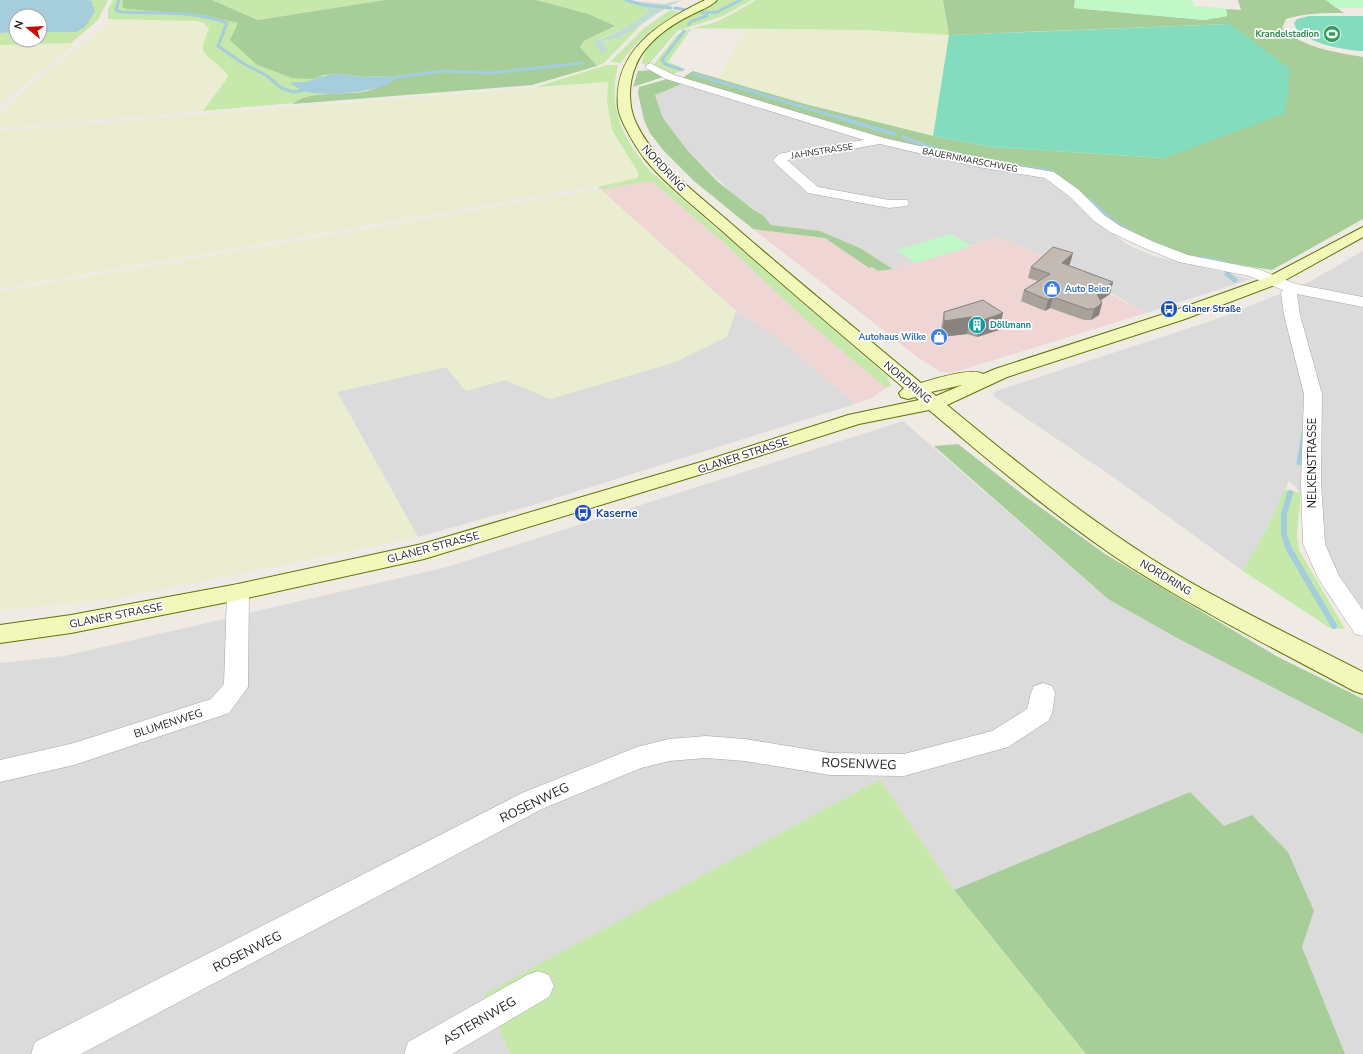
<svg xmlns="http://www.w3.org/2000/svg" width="1363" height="1054" font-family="'Nunito Sans',sans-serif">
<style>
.residential{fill:#dcdbdb}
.commercial{fill:#efd5d3}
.farmland{fill:#eaedcf}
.grass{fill:#c6e8ab}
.forest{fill:#a7cd99}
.wetland{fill:#c1dcd1}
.park{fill:#c1f8c8}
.pitch{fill:#83dcbd}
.water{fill:#a5cddb}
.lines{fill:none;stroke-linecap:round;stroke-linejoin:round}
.stream-far3{stroke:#a5cddb;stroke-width:3}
.stream-far2{stroke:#a5cddb;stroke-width:4}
.stream-far1{stroke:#a5cddb;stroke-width:5}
.stream{stroke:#a5cddb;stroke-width:6}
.street-casing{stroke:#a5a5a5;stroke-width:1}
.secondary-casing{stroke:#627207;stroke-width:2}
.street{fill:#fff;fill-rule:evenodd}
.secondary{fill:#f2f8b9;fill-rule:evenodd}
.wall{fill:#a8a19a}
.shaded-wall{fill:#88837d}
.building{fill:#c3bbb3;stroke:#88837d}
.labels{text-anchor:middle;stroke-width:3.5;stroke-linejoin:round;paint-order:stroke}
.far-leisure-label{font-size:9px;font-weight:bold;fill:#27864d;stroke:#fff;text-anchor:end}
.far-street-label{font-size:9px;fill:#1e1e1e;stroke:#fff}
.far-shop-label{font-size:9px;font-weight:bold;fill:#366cbe;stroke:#fff;text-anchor:start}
.far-transit-label{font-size:9px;font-weight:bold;fill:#164399;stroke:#fff;text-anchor:start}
.far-culture-label{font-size:9px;font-weight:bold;fill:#0d838f;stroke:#fff;text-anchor:start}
.street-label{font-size:11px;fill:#1e1e1e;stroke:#fff}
.transit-label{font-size:11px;font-weight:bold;fill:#164399;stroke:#fff;text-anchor:start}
.near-street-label{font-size:13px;fill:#1e1e1e;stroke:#fff}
</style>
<rect width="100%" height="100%" fill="#efebe4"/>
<g class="residential">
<path d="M682,84L1035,174L1058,186L1084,211L1128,245L1154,256L1251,279L1146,313L1050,258L998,237L893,269L860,248L820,231L771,225L764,216L734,195L687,150L663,118L655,95Z"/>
<path d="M1363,251V611L1348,598L1301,493L1289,481L1269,524L1243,571L1116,479L993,396L996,391L1214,320L1272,297L1307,283Z"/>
<path d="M736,311L778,338L855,404L540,503L418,537L337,392L446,367L466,391L505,380L550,399L675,362L726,337Z"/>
<path d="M903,421L1108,599L1177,638L1363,734V1054H1345L1302,947L1314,911L1288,852L1252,815L1224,827L1190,792L954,890L880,779L485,994L510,1054H0V663L64,656L447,567Z"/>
</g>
<g class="commercial">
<path d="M652,181L724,243L810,324L886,388L872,398L855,404L778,338L736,311L600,189Z"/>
<path d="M753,229L825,238L869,268L872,267L878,271L916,263L998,237L1050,258L1059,274L1110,294L1146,313L952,373L941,372L920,359Z"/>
</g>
<g class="farmland">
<path d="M108,19L186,20L204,23L209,29L203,48L205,53L227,72L228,77L203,111L0,128V113L43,75L102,29Z"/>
<path d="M747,28L864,30L949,35L933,136L805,104L719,78Z"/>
<path d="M71,43L73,45L0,104V45Z"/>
<path d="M608,82L607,100L612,130L638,172V179L0,288V131Z"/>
<path d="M600,189L736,311L727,337L675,362L550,399L505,380L466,391L446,367L337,392L418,537L116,598L0,610V292Z"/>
</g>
<g class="grass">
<path d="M87,0H108L98,20L71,43L0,45V33L16,32V40H40V32H76L91,2Z"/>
<path d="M113,0H123L122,7L217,17L238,23L257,65C279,73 300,84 323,75L364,92C344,93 310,92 294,103L203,111L228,77C225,66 203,58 203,48C203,42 207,34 209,29L204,23L197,21L108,19V10Z"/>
<path d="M212,0H385L258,20Z"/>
<path d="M536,0H622L647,7L648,12C631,25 613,34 593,42L601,54L602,43L622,37L642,24L604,63L597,66L580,47L584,41L614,27Z"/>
<path d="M720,0H752L723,16L677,31L650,63L642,64C644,36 696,10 720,0Z"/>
<path d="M756,0H943L949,35L864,30L692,28L668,62L686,69L671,75L653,65L677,35C689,27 702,27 715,22C729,16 743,8 756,0Z"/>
<path d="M670,10L679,12C657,25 635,41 621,63L610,62L643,29Z"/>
<path d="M606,65H618C607,110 624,141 652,173L887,376L891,385L886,388L810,324L724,243L652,181L600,189L597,187L638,178V172L612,130L607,100L608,82L536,87Z"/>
<path d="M1285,489L1301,493L1297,534L1299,550L1345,629L1330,628L1243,571L1269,524Z"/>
<path d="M880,779L954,890L1086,1054H510L484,994Z"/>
</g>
<g class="forest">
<path d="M123,0H212L258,20L385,0H536L588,14L615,26L584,41L580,47L597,66L532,85L293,104C306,91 344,95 362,92C372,91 384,84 394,80L385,76L362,77L344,74L323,75L313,79L292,78L257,65L230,40L238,23L203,15L127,9L122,7Z"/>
<path d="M943,0H1075L1074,8L1204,20L1227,16L1226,9L1241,10L1238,0H1326L1344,13C1324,13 1306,13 1286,19L1282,28C1303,48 1335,52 1363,57V219L1272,270L1186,256L1122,229L1049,171L977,161L887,140L683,80L685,76L693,71L805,104L933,136L992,147L1164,158L1229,24L949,35Z"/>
<path d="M653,70L663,77L633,87L638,71Z"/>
<path d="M667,79L682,84L655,95L663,118L687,150L718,182L754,210L764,216L771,225L820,231L860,248L893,269L878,271L872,267L869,268L825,238L753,229L694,181L663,150L650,133L644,120L638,93L639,87Z"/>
<path d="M958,444L1026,497L1105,554L1278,657L1363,699V734L1177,638L1108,599L934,446Z"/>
<path d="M1190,792L1224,826L1252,815L1288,852L1314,911L1302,947L1345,1054H1086L954,890Z"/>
</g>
<path class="wetland" d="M622,0L664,4L682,0C660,9 644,24 623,36C617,39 609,40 603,42L607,51L601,54L593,42C613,35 631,25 648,12L647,7Z"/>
<g class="park">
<path d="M1075,0H1192L1194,6L1226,8L1227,16L1204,20L1074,8Z"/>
<path d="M1326,0H1363V8H1336Z"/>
<path d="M951,234L971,246L916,263L896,250Z"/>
</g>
<g class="pitch">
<path d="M1309,16H1363V51C1347,51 1297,42 1294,23L1297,19Z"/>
<path d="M1230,24L1290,69L1285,113L1164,158L992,147L933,136L949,35Z"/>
</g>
<g class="water">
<path d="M0,0H87L91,1L95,11L85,27L76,32H40V16H16V32L0,33Z"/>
<path d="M344,74L362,77L385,76L394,80C380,93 322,97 304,91C299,89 294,86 290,83C296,81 304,83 309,81C325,75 326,75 344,74Z"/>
</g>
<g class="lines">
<g class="stream-far3">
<path d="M119,0L116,10L121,12C155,14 194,10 227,23L218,46L244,64L266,75L281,88L293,92L311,89"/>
<path d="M626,0L643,5L671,8"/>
<path d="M675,8L686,10"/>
<path d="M702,13L717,12L741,0"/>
<path d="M689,24L692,21L707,16L706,13"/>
<path d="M682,70L665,64L662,60L684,31"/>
<path d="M693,74L840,118"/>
<path d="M383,79L441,71L491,73L582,63"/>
</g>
<g class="stream-far2">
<path d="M837,117L894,134"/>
<path d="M903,137L938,150L966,157"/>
<path d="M1022,167L1051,171"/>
<path d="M1089,200L1111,220L1129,231"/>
<path d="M1201,258L1223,262"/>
</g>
<g class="stream-far1">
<path d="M1227,274L1235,280"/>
<path d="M1299,463L1304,433"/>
</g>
<path class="stream" d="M1290,493L1284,514V535L1289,549L1334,626"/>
<defs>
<g id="street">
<path d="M650,63L674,75L884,138L978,159L1054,172L1079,190L1104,215L1120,226L1154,242L1188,255L1258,269L1296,284L1363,297V307L1297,294L1300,315L1322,394L1321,483L1325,544L1339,576L1363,610V636L1355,634L1318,578L1303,544L1301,483L1304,394L1284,315L1281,293L1283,290L1249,276L1179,262L1144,248L1110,232L1094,221L1069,196L1045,178L978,167L880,144L787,160L818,187L889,200H907L909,203L907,206L889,208L808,193L775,163L773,160L779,154L783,153L864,140L666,79L646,68L645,66Z"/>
<path d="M238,584L246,586L249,592L248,687L229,713L74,765L0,782V760L74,743L211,699L224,684L227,592L230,586Z"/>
<path d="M1043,683L1052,686L1055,693L1052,714L1048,721L1008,747L904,776L830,775L745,761L706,758L669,761L641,768L542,809L81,1054H31L35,1042L522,793L637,747L669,739L706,736L745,739L830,753L904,754L992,731L1027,709L1031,693L1034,686Z"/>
<path d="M538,971L549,975L554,986L549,997L452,1054H404L408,1042L527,975Z"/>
</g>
<path id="secondary" d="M705,0H717C711,7 698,11 691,15C670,25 645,43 636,65C628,83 628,106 636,123C655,163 694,191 727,220C790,275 856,329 921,383C934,379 972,367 983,374L995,369L1173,311L1268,277L1363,227V237L1280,283L1185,319L1007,377L947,405C1011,458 1077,511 1147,556C1216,600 1291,635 1363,672V694L1354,691C1279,651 1203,613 1132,568C1060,521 994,465 929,410L859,424L715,470L424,559L238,600L71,633L0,643V625L71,615L238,584L422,544L701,462L848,415L919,400L915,397L908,399L901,397L899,393L904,388C843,336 781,284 721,230C695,207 666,185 644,158C636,147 619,120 618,107C613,50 660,22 705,0ZM962,385L936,396L931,392Z"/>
</defs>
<use href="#street" class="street-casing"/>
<use href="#secondary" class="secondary-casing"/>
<use href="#street" class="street"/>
<use href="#secondary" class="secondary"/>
</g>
<g class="wall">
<path d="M1070,264L1068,265L1113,282L1110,294L1100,300L1102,303L1099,315L1091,320H1084L1050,308L1045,311L1021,301L1024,290L1038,281L1028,278L1031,267Z"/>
<path d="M983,300L999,330L977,337L967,334L941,337V329L944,312Z"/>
</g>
<g class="shaded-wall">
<path d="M1073,253L1070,264L1059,274L1062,263Z"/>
<path d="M1113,282L1110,294L1094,305L1097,294Z"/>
<path d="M1053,297L1050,308L1045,311L1048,300Z"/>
<path d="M1102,303L1099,315L1091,320L1094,309Z"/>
<path d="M1003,313L999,330L977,337L980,321Z"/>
<path d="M971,317L967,334L941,337L944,321Z"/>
</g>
<g class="building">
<path d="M1053,247L1073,253L1062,263L1113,282L1097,294L1102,303L1094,309H1087L1053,297L1048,300L1024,290L1050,274L1031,267Z"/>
<path d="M983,300L1003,313L980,321L971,317L944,321V312Z"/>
</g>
<defs>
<symbol id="stadium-disc" viewBox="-11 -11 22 22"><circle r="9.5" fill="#2e9e5b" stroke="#fff"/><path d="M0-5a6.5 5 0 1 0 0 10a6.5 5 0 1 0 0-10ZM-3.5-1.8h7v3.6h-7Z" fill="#fff"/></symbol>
<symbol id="shop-disc" viewBox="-11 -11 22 22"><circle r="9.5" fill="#3f7fe0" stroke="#fff"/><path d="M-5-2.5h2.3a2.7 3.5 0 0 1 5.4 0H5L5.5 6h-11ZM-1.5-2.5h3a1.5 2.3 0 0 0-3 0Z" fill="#fff"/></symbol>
<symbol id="bus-disc" viewBox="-11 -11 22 22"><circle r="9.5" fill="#1a4fb4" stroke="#fff"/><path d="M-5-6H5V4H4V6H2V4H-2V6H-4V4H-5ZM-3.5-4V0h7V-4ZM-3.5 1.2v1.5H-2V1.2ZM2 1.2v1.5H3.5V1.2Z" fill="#fff"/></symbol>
<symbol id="building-disc" viewBox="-11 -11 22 22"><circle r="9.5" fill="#0f9aa8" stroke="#fff"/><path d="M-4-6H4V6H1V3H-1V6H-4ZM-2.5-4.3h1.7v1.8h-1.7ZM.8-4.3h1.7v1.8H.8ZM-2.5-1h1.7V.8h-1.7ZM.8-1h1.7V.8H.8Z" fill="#fff"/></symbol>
</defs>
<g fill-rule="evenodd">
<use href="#stadium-disc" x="1322" y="24" width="20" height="20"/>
<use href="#shop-disc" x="1042" y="279" width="20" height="20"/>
<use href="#bus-disc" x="1159" y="299" width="20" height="20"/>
<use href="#building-disc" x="967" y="315" width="20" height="20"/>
<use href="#shop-disc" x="929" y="327" width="20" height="20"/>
<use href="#bus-disc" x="573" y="503" width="20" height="20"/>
</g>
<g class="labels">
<g class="far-leisure-label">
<text x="1319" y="37">Krandelstadion</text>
</g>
<g class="far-street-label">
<text transform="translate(822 151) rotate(-9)" y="3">JAHNSTRASSE</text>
<text transform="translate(970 160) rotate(11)" y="3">BAUERNMARSCHWEG</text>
</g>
<g class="far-shop-label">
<text x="1065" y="292">Auto Beier</text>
<text x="926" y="340" text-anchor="end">Autohaus Wilke</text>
</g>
<g class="far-transit-label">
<text x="1182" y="312">Glaner Straße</text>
</g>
<g class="far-culture-label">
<text x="990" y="328">Döllmann</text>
</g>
<g class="street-label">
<text transform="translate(664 168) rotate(47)" y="4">NORDRING</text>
<text transform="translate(908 382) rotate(40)" y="4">NORDRING</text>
<text transform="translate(743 455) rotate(-18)" y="4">GLANER STRASSE</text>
<text transform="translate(1312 463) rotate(-90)" y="4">NELKENSTRASSE</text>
<text transform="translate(433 547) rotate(-15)" y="4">GLANER STRASSE</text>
<text transform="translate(1166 577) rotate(31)" y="4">NORDRING</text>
<text transform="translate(116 615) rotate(-11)" y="4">GLANER STRASSE</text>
<text transform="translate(168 723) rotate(-18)" y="4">BLUMENWEG</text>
</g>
<g class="transit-label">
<text x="596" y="517">Kaserne</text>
</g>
<g class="near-street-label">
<text transform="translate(859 763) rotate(2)" y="5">ROSENWEG</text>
<text transform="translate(534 802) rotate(-26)" y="5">ROSENWEG</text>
<text transform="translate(247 951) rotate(-27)" y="5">ROSENWEG</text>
<text transform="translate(479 1020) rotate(-30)" y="5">ASTERNWEG</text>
</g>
</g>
<g transform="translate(28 28) rotate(288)"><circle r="19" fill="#ffffff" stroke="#a5a5a5"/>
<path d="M0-3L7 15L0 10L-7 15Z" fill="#c70c05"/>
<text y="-6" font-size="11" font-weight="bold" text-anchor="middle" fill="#1e1e1e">N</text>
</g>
</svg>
